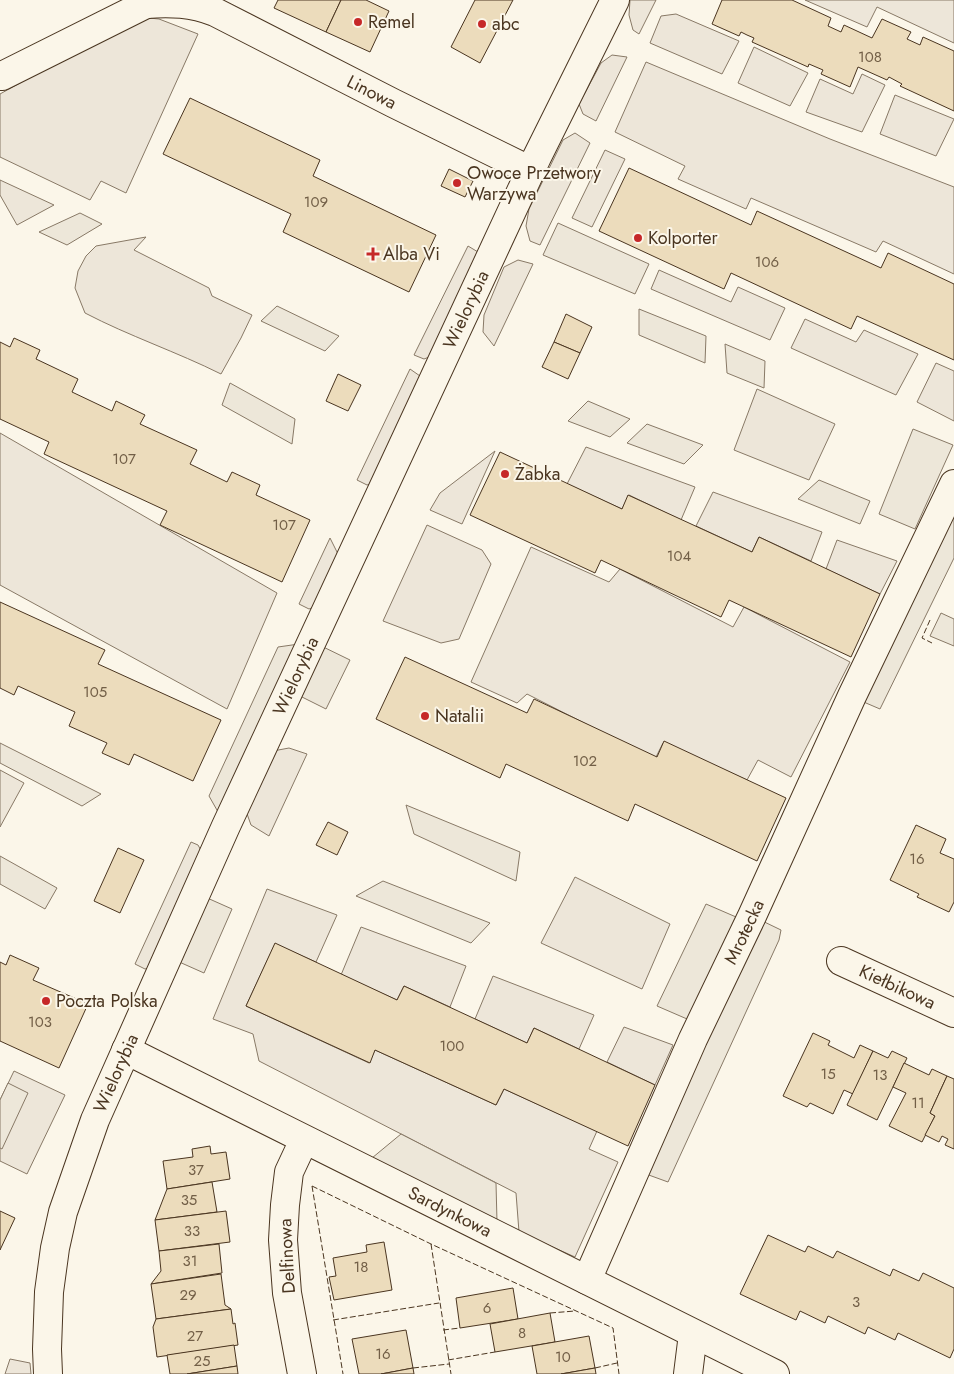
<svg xmlns="http://www.w3.org/2000/svg" width="954" height="1374" font-family="Jost,sans-serif">
<style>
.green{fill:#ede6d9;stroke:#887966}
.parking{fill:#ede7d9;stroke:#887966}
.building{fill:#ecdcbc;stroke:#4a3520}
.lines{fill:none;stroke-linecap:round;stroke-linejoin:round}
.minor-casing{stroke:#4a3520;stroke-width:30}
.minor{stroke:#fbf6e9;stroke-width:28}
.fence{stroke:#4a3520;stroke-width:1;stroke-dasharray:6 2.5;stroke-linecap:butt}
.poi-dot{fill:#c62828;stroke:#fbf6e9;stroke-width:2}
.labels{text-anchor:middle;stroke-width:4;stroke-linejoin:round;paint-order:stroke}
.number-label{font-size:15px;fill:#725f47}
.poi-label{font-size:18px;fill:#4a3520;stroke:#fbf6e9;text-anchor:start}
.street-label{font-size:18px;fill:#4a3520;stroke:#fbf6e9}
</style>
<rect width="100%" height="100%" fill="#fbf6e9"/>
<g class="green">
<path d="M630,0H656L639,34L633,30L629,15Z"/>
<path d="M805,0H954V43L877,7L867,27Z"/>
<path d="M676,14L739,41L722,74L650,43L661,16Z"/>
<path d="M139,17L159,19L198,34L126,193L101,181L90,200L0,157V94Z"/>
<path d="M754,47L808,73L790,106L738,83Z"/>
<path d="M612,55L627,57L596,121L583,114L579,104L601,63Z"/>
<path d="M646,62L830,139L954,187V274L883,241L876,252L751,198L746,209L678,179L685,166L615,132Z"/>
<path d="M862,74L885,85L862,132L806,112L820,79L853,94Z"/>
<path d="M895,95L954,119L936,156L880,134Z"/>
<path d="M575,133L590,143L540,245L530,241L526,226L529,209L563,140Z"/>
<path d="M605,150L625,159L592,227L572,218Z"/>
<path d="M0,180L54,205L17,225L0,195Z"/>
<path d="M146,237L134,250L209,288L212,296L252,315L241,338L221,374C177,352 129,336 85,313L75,288L78,271L86,256L96,246Z"/>
<path d="M468,246L478,252V265L437,354L424,359L414,355Z"/>
<path d="M518,260L533,264L494,346L483,332L484,315L504,267Z"/>
<path d="M659,270L731,302L738,287L785,308L770,340L651,289Z"/>
<path d="M805,319L856,342L864,330L918,354L896,395L791,348Z"/>
<path d="M936,363L954,371V421L917,402Z"/>
<path d="M410,369L420,376L378,482L367,485L357,480Z"/>
<path d="M757,389L835,424L809,480L734,450Z"/>
<path d="M0,433L277,593L227,709L0,585Z"/>
<path d="M586,447L695,487L681,520L629,495L622,509L567,484Z"/>
<path d="M495,451L462,524L430,510L440,493Z"/>
<path d="M713,492L822,532L811,561L759,537L752,552L696,526Z"/>
<path d="M427,525L482,550L491,564L459,639L441,643L383,621Z"/>
<path d="M330,538L340,558L320,605L309,609L299,604Z"/>
<path d="M837,540L897,561L880,594L826,569Z"/>
<path d="M531,547L609,582L620,569L733,627L744,607L850,662L791,777L758,760L747,780L663,743L655,759L527,694L517,703L471,682Z"/>
<path d="M289,748L307,754L269,836L251,825L246,811L273,751Z"/>
<path d="M0,770L24,783L0,827Z"/>
<path d="M191,842L198,845L204,856L156,966L145,969L135,964Z"/>
<path d="M575,877L670,924L642,989L541,943Z"/>
<path d="M267,889L337,915L316,962L275,944L246,1006L369,1063L375,1050L496,1105L504,1089L597,1131L589,1149L618,1162L575,1257L519,1232L516,1193L259,1061L253,1034L213,1019Z"/>
<path d="M361,927L466,966L450,1007L404,986L397,1000L341,975Z"/>
<path d="M493,976L594,1015L579,1049L534,1028L527,1043L475,1019Z"/>
<path d="M624,1027L673,1045L655,1085L607,1062Z"/>
<path d="M14,1071L65,1095L27,1174L0,1161V1100Z"/>
<path d="M10,1359L30,1363L31,1374H5Z"/>
</g>
<g class="parking">
<path d="M80,213L102,224L67,245L39,232Z"/>
<path d="M558,223L649,264L635,294L543,255Z"/>
<path d="M277,306L339,336L325,351L261,321Z"/>
<path d="M639,309L706,336L705,363L639,335Z"/>
<path d="M725,344L765,361L764,388L727,373Z"/>
<path d="M230,383L295,419L292,444L222,405Z"/>
<path d="M588,401L630,419L610,437L568,421Z"/>
<path d="M647,424L703,445L684,464L627,443Z"/>
<path d="M913,429L953,445L915,529L879,514Z"/>
<path d="M819,480L870,501L860,524L798,499Z"/>
<path d="M954,483V558L880,709L852,697Z"/>
<path d="M941,613L954,619V646L930,636Z"/>
<path d="M313,642L350,660L326,709L290,691L226,826L209,796L278,647Z"/>
<path d="M0,743L101,794L82,806L0,763Z"/>
<path d="M406,805L520,852L516,881L414,834Z"/>
<path d="M0,856L57,888L45,909L0,884Z"/>
<path d="M383,881L490,923L471,943L356,896Z"/>
<path d="M196,893L232,909L204,973L168,957Z"/>
<path d="M706,904L743,920L694,1022L657,1006Z"/>
<path d="M752,916L781,930L779,940L668,1182L635,1170Z"/>
<path d="M8,1083L28,1093L2,1149L0,1148V1100Z"/>
<path d="M401,1134L496,1183L497,1222L372,1158Z"/>
</g>
<g class="building">
<path d="M278,0H341L326,32L274,8Z"/>
<path d="M341,0H366L389,11L370,52L326,32Z"/>
<path d="M475,0H513L480,63L451,47Z"/>
<path d="M722,0H792L831,18L828,26L841,32L844,25L872,38L882,19L911,32L907,39L920,45L923,37L954,51V111L900,86L902,84L889,77L887,80L858,67L850,87L821,74L823,70L809,64L808,67L752,42L754,38L747,35L741,32L739,36L712,24Z"/>
<path d="M190,98L320,160L313,176L436,235L409,292L283,232L291,214L163,154Z"/>
<path d="M629,168L751,225L757,211L881,268L888,253L954,284V360L857,316L851,329L731,273L724,289L599,231Z"/>
<path d="M449,169L473,181L465,197L441,186Z"/>
<path d="M566,314L592,327L580,353L554,342Z"/>
<path d="M14,338L40,350L36,359L78,379L72,392L112,411L116,401L145,415L140,424L197,450L190,464L227,482L232,472L260,485L256,495L310,520L282,582L160,525L167,511L44,454L49,442L0,419V342L10,347Z"/>
<path d="M554,342L580,353L568,379L542,367Z"/>
<path d="M338,374L361,385L348,411L326,401Z"/>
<path d="M500,452L622,509L628,495L752,552L759,537L880,594L851,657L729,600L721,617L601,560L595,573L470,515Z"/>
<path d="M0,602L105,650L98,664L221,720L193,781L134,754L129,765L102,753L107,743L69,726L75,712L18,686L14,695L0,688Z"/>
<path d="M405,657L527,713L534,699L657,757L664,741L786,798L757,861L635,804L628,821L506,764L500,778L376,719Z"/>
<path d="M328,822L348,832L337,855L316,845Z"/>
<path d="M916,825L946,839L940,853L954,859V902L949,912L917,897L919,894L890,880Z"/>
<path d="M118,848L144,860L120,913L94,901Z"/>
<path d="M275,943L397,1000L404,986L527,1043L534,1028L655,1085L628,1146L504,1089L496,1105L375,1050L370,1063L246,1006Z"/>
<path d="M10,955L39,968L33,980L88,1004L59,1068L0,1041V962L6,965Z"/>
<path d="M813,1033L830,1041L828,1045L854,1058L860,1045L873,1051L853,1094L844,1090L833,1114L810,1103L807,1107L783,1096Z"/>
<path d="M873,1051L888,1058L892,1051L907,1058L877,1120L847,1105Z"/>
<path d="M904,1063L929,1075L932,1069L947,1076L930,1113L935,1116L922,1142L889,1126L906,1093L893,1087Z"/>
<path d="M947,1076L954,1079V1149L945,1145L948,1139L942,1136L939,1142L925,1135L935,1116L930,1113Z"/>
<path d="M210,1146L211,1154L226,1152L230,1179L167,1189L163,1161L193,1157L192,1149Z"/>
<path d="M212,1182L217,1212L155,1220L167,1189Z"/>
<path d="M0,1211L15,1218L0,1250Z"/>
<path d="M226,1211L230,1242L159,1251L155,1220Z"/>
<path d="M768,1235L805,1252L808,1246L833,1258L837,1251L890,1276L893,1269L919,1281L923,1273L954,1288V1349L950,1358L898,1333L895,1340L868,1327L865,1334L828,1316L825,1323L800,1311L796,1320L740,1294Z"/>
<path d="M384,1242L392,1290L334,1300L329,1277L336,1276L333,1258L367,1252L366,1245Z"/>
<path d="M219,1244L222,1273L151,1284L161,1271L159,1251Z"/>
<path d="M221,1274L225,1305L231,1309L156,1319L151,1284Z"/>
<path d="M513,1288L518,1319L460,1328L456,1298Z"/>
<path d="M231,1309L233,1324L235,1323L238,1345L157,1357L153,1327L156,1319Z"/>
<path d="M550,1313L555,1342L495,1352L490,1324Z"/>
<path d="M406,1330L413,1368L381,1374H359L352,1339Z"/>
<path d="M589,1336L595,1368L561,1374H537L532,1346Z"/>
<path d="M234,1345L237,1366L187,1374H170L167,1355Z"/>
<path d="M237,1366L238,1374H187Z"/>
<path d="M413,1368L414,1374H381Z"/>
<path d="M595,1368L596,1374H561Z"/>
</g>
<g class="lines">
<defs>
<g id="minor">
<path id="s1" d="M146,4C171,2 192,3 215,12L393,103L531,171"/>
<path d="M2,76L154,0"/>
<path id="s2" d="M841,961L954,1013"/>
<path id="s3" d="M126,1050L775,1374"/>
<path id="s4" d="M587,1280L693,1039L752,916L852,696L954,484"/>
<path id="s5" d="M48,1374L47,1349L49,1292L55,1248L63,1212L95,1120L226,826L537,157L615,0"/>
<path d="M302,1374L287,1293L283,1240L285,1205L289,1172L304,1140"/>
<path d="M688,1374L693,1334"/>
</g>
</defs>
<use href="#minor" class="minor-casing"/>
<use href="#minor" class="minor"/>
<g class="fence">
<path d="M930,620L922,638L932,643"/>
<path d="M312,1186L431,1244L613,1328L619,1374"/>
<path d="M312,1186L343,1374"/>
<path d="M431,1244L451,1374"/>
<path d="M550,1313L575,1311"/>
<path d="M333,1320L439,1303"/>
<path d="M443,1330L460,1328"/>
<path d="M448,1360L495,1352"/>
<path d="M413,1368L449,1364"/>
<path d="M595,1368L617,1363"/>
</g>
</g>
<g class="poi-dot">
<circle cx="358" cy="22" r="5"/>
<circle cx="482" cy="24" r="5"/>
<circle cx="457" cy="183" r="5"/>
<circle cx="638" cy="238" r="5"/>
<path d="M370.5 246.5h5v5h5v5h-5v5h-5v-5h-5v-5h5z"/>
<circle cx="505" cy="474" r="5"/>
<circle cx="425" cy="716" r="5"/>
<circle cx="46" cy="1001" r="5"/>
</g>
<g class="labels">
<g class="number-label">
<text x="870" y="62">108</text>
<text x="316" y="207">109</text>
<text x="767" y="267">106</text>
<text x="124" y="464">107</text>
<text x="284" y="530">107</text>
<text x="679" y="561">104</text>
<text x="95" y="697">105</text>
<text x="585" y="766">102</text>
<text x="917" y="864">16</text>
<text x="40" y="1027">103</text>
<text x="452" y="1051">100</text>
<text x="828" y="1079">15</text>
<text x="880" y="1080">13</text>
<text x="918" y="1108">11</text>
<text x="196" y="1175">37</text>
<text x="189" y="1205">35</text>
<text x="192" y="1236">33</text>
<text x="190" y="1266">31</text>
<text x="361" y="1272">18</text>
<text x="188" y="1300">29</text>
<text x="856" y="1307">3</text>
<text x="487" y="1313">6</text>
<text x="522" y="1338">8</text>
<text x="195" y="1341">27</text>
<text x="383" y="1359">16</text>
<text x="563" y="1362">10</text>
<text x="202" y="1366">25</text>
</g>
<g class="poi-label">
<text x="368" y="28">Remel</text>
<text x="492" y="30">abc</text>
<text x="467" y="179">Owoce Przetwory<tspan x="467" dy="21">Warzywa</tspan></text>
<text x="648" y="244">Kolporter</text>
<text x="383" y="260">Alba Vi</text>
<text x="515" y="480">Żabka</text>
<text x="435" y="722">Natalii</text>
<text x="56" y="1007">Poczta Polska</text>
</g>
<g class="street-label">
<text dy="6" stroke="none"><textPath href="#s1" startOffset="246">Linowa</textPath></text>
<text dy="6" stroke="none"><textPath href="#s5" startOffset="1152">Wielorybia</textPath></text>
<text dy="6" stroke="none"><textPath href="#s5" startOffset="748">Wielorybia</textPath></text>
<text dy="6" stroke="none"><textPath href="#s4" startOffset="382">Mrotecka</textPath></text>
<text dy="6" stroke="none"><textPath href="#s2" startOffset="62">Kiełbikowa</textPath></text>
<text dy="6" stroke="none"><textPath href="#s5" startOffset="312">Wielorybia</textPath></text>
<text dy="6" stroke="none"><textPath href="#s3" startOffset="362">Sardynkowa</textPath></text>
<text transform="translate(287 1256) rotate(-93)" y="6">Delfinowa</text>
</g>
</g>
</svg>
